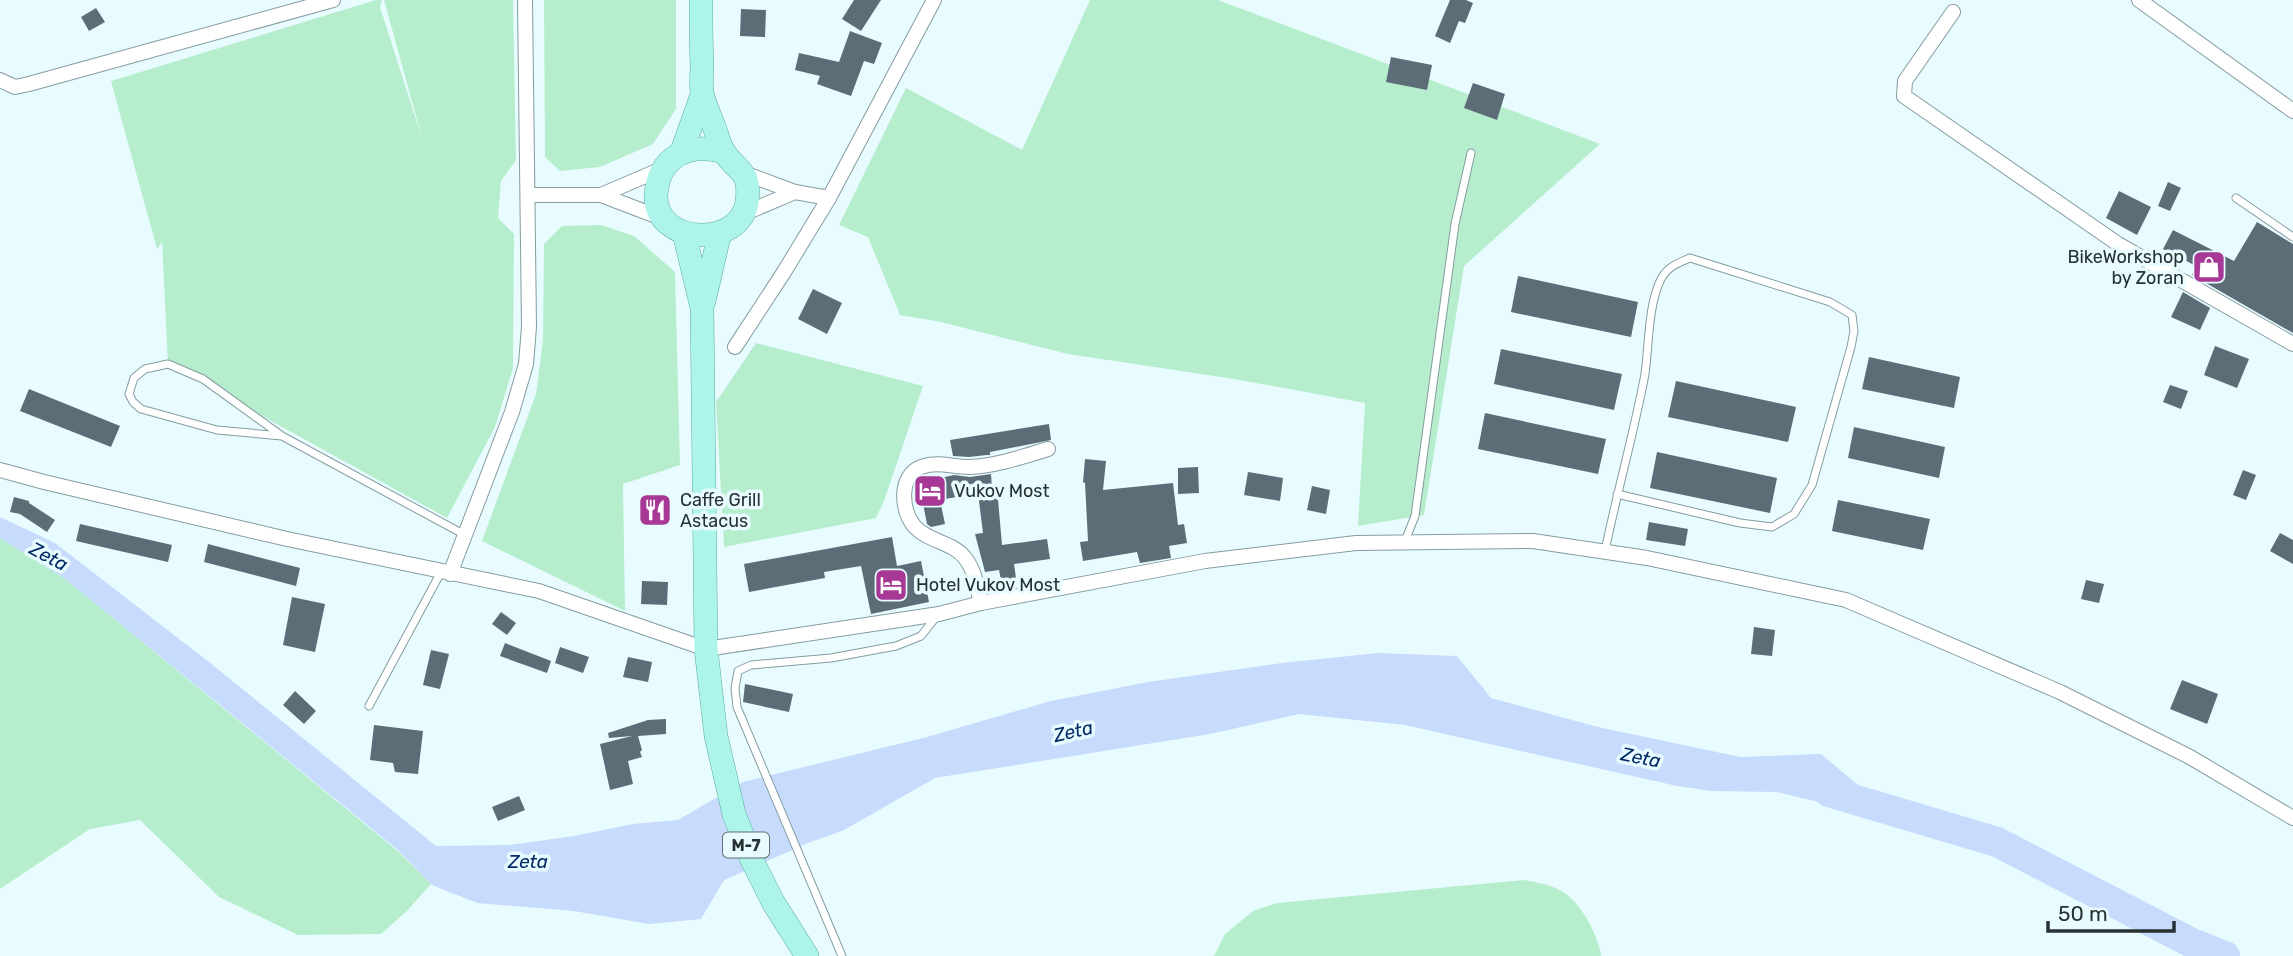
<svg xmlns="http://www.w3.org/2000/svg" width="2293" height="956" font-family="Rubik,sans-serif">
<style>
.green{fill:#b6eecd}
.water{fill:#c7dbfc}
.lines{fill:none;stroke-linecap:round;stroke-linejoin:round}
.river{stroke:#c7dbfc;stroke-width:30}
.building{fill:#5c6d77}
.service-casing{stroke:#859ca0;stroke-width:9}
.minor-casing{stroke:#859ca0;stroke-width:16}
.primary-casing{stroke:#5baba0;stroke-width:24}
.service{stroke:#fff;stroke-width:7}
.minor{stroke:#fff;stroke-width:14}
.primary{stroke:#adf4ea;stroke-width:23}
.labels{text-anchor:middle;stroke-width:7;stroke-linejoin:round;paint-order:stroke}
.shield{fill:#e8fcff;stroke:#616e70;stroke-width:2}
.shield-label{font-size:16px;font-weight:bold;fill:#273132}
.poi-label{font-size:18px;fill:#273132;stroke:#e8fcff;text-anchor:start}
.water-label{font-size:19px;font-style:italic;fill:#042b66;stroke:#e8fcff}
</style>
<rect width="100%" height="100%" fill="#e8fcff"/>
<g class="green">
<path d="M376,0H382L380,7L422,138L384,0H513L516,160L501,181L498,218L514,234L513,368L495,427L447,518L168,364L162,242L157,249L111,81Z"/>
<path d="M544,0H676V109L653,144L600,167L560,171L545,157Z"/>
<path d="M1090,0H1218L1600,144L1464,266L1424,515L1358,526L1365,403L1234,379L1068,354L941,322L900,315L868,237L839,225L906,88L1022,150Z"/>
<path d="M601,225L634,236L675,272L680,465L623,484L625,611L482,541L536,394L543,340L544,244L562,226Z"/>
<path d="M756,343L923,386L884,501L876,518L724,547L716,402Z"/>
<path d="M0,538L64,578L399,852L431,884L407,911L381,934L298,935L219,897L140,820L90,829L0,889Z"/>
<path d="M1524,880C1539,883 1554,885 1566,894C1582,905 1599,937 1601,956H1214L1225,934L1253,911L1277,903Z"/>
</g>
<path class="water" d="M0,517L55,543L209,662L436,846L510,845L574,836L633,824L678,820L743,782L927,737L1051,701L1148,682L1282,663L1378,653L1457,656L1491,698L1598,727L1740,757L1821,754L1864,790L1868,803L1864,813L1777,792L1711,791L1677,786L1405,725L1299,714L1210,734L935,778L844,830L808,843L724,880L701,919L649,924L574,911L477,903L432,885L398,850L64,578L0,538Z"/>
<g class="lines">
<path class="river" d="M1829,792L1997,842L2192,943L2225,956"/>
</g>
<g class="building">
<path d="M854,0H881L861,31L842,19Z"/>
<path d="M1450,0H1466L1473,3L1465,23L1459,21L1450,43L1435,36Z"/>
<path d="M96,8L105,22L89,31L81,17Z"/>
<path d="M741,9L766,10L765,37L740,36Z"/>
<path d="M850,31L882,43L874,64L864,61L851,96L817,84L820,76L795,70L799,53L839,62Z"/>
<path d="M1391,57L1432,65L1427,90L1386,82Z"/>
<path d="M1473,83L1505,94L1497,120L1464,108Z"/>
<path d="M2168,182L2181,188L2170,211L2158,206Z"/>
<path d="M2119,191L2151,207L2137,235L2106,218Z"/>
<path d="M2257,222L2293,244V333L2192,275L2196,266L2163,249L2173,230L2234,261Z"/>
<path d="M1518,276L1638,302L1631,337L1511,312Z"/>
<path d="M813,289L842,303L827,334L798,319Z"/>
<path d="M2183,292L2210,308L2200,330L2171,317Z"/>
<path d="M2215,346L2249,359L2237,388L2204,375Z"/>
<path d="M1501,349L1622,374L1614,410L1494,384Z"/>
<path d="M1869,357L1960,377L1954,408L1862,389Z"/>
<path d="M1676,381L1796,407L1788,442L1668,417Z"/>
<path d="M2170,385L2188,391L2181,409L2163,402Z"/>
<path d="M29,389L120,426L111,447L20,411Z"/>
<path d="M1485,413L1606,439L1598,474L1478,449Z"/>
<path d="M1049,424L1051,440L990,452V455H987L969,457L953,456L950,440Z"/>
<path d="M1854,427L1945,447L1939,478L1848,458Z"/>
<path d="M1657,452L1777,478L1770,513L1650,488Z"/>
<path d="M1085,459L1106,461L1103,490L1173,483L1178,525L1184,524L1187,543L1169,546L1171,558L1140,563L1137,552L1083,561L1080,542L1088,541L1085,483L1083,482Z"/>
<path d="M1198,467L1199,493L1178,494V468Z"/>
<path d="M2243,470L2256,475L2246,500L2233,495Z"/>
<path d="M1248,472L1283,478L1280,501L1244,495Z"/>
<path d="M991,474L992,489L997,488L1002,545L1047,539L1050,559L1014,564L1016,578L1001,580L999,570L985,572L975,534L983,533L978,493L940,500L945,524L931,527L927,524L923,504L916,503L914,492L917,483L954,475L970,477Z"/>
<path d="M1312,486L1330,490L1326,514L1307,510Z"/>
<path d="M14,497L29,501V503L55,520L47,532L20,514L10,512Z"/>
<path d="M667,498L668,521H642L641,499Z"/>
<path d="M1838,500L1930,519L1923,550L1832,531Z"/>
<path d="M1649,522L1688,529L1685,546L1646,540Z"/>
<path d="M80,524L172,545L168,562L76,541Z"/>
<path d="M2280,533L2293,540V564L2270,551Z"/>
<path d="M892,537L897,566L921,561L929,602L871,614L861,566L824,572L825,578L749,592L744,564Z"/>
<path d="M208,544L300,568L296,586L204,562Z"/>
<path d="M2086,580L2104,584L2099,603L2081,599Z"/>
<path d="M642,581L668,582L667,605L641,604Z"/>
<path d="M292,597L325,604L315,652L283,645Z"/>
<path d="M501,612L516,623L507,635L492,624Z"/>
<path d="M1754,627L1775,630L1772,656L1751,654Z"/>
<path d="M505,643L551,661L547,673L500,656Z"/>
<path d="M560,647L589,657L583,673L555,663Z"/>
<path d="M431,650L449,654L440,689L423,685Z"/>
<path d="M628,657L652,662L648,682L623,677Z"/>
<path d="M2182,680L2218,694L2207,724L2170,709Z"/>
<path d="M745,684L793,694L789,712L743,702Z"/>
<path d="M295,691L316,711L304,724L283,705Z"/>
<path d="M666,719V734L638,736L642,750L640,752L642,757L628,761L633,784L610,790L600,744L632,736L609,738L608,733L648,720Z"/>
<path d="M374,725L423,731L418,774L395,772L393,763L370,760Z"/>
<path d="M519,796L525,810L498,821L492,807Z"/>
</g>
<g class="lines">
<defs>
<g id="service">
<path d="M2236,198L2293,237"/>
<path d="M282,436L217,430L141,409L133,402L129,394L134,378L145,369L168,364L203,379L282,436L465,535"/>
<path d="M1405,541L1415,516L1455,224L1471,153"/>
<path d="M1605,551C1617,492 1634,433 1645,374C1649,345 1648,305 1661,279C1667,267 1678,263 1690,258L1830,302L1852,315L1854,331L1851,347L1812,485L1794,514L1772,527L1740,523L1617,494"/>
<path d="M369,706L441,572"/>
<path d="M842,956L737,707L735,688L738,671L751,665L831,658L896,646L921,636L936,617"/>
</g>
<g id="minor">
<path d="M2139,0L2293,111"/>
<path d="M1953,12L1905,81L1904,96L2118,244L2293,344"/>
<path d="M0,80L15,87L29,84L333,0"/>
<path d="M744,173L795,192L829,198L934,0"/>
<path d="M528,195H601L664,219"/>
<path d="M601,195L664,168"/>
<path d="M743,214L795,192"/>
<path d="M735,347L784,272L829,198"/>
<path d="M0,470L44,482L287,539L539,591L706,649L939,614L981,603L1205,561L1356,543L1533,541L1647,558L1846,600L2060,692L2190,757L2293,818"/>
<path d="M450,574L512,412L526,364L529,327L525,0"/>
<path d="M981,603C977,588 975,570 965,558C953,542 929,542 915,527C901,512 898,476 921,467C938,461 952,467 969,467C995,466 1022,457 1048,449"/>
</g>
<g id="primary">
<path d="M701,0C701,21 701,43 702,64C702,75 700,87 703,97C706,108 712,120 716,132C718,138 720,146 724,152C738,173 751,170 747,202C740,249 655,245 656,196C658,156 689,142 724,152"/>
<path d="M682,151L702,95"/>
<path d="M684,233L702,308L706,649L716,736L734,814L752,860L773,902L807,956"/>
<path d="M704,301L720,232"/>
</g>
</defs>
<use href="#service" class="service-casing"/>
<use href="#minor" class="minor-casing"/>
<use href="#primary" class="primary-casing"/>
<use href="#service" class="service"/>
<use href="#minor" class="minor"/>
<use href="#primary" class="primary"/>
</g>
<defs>
<symbol id="shop-square" viewBox="-11 -11 22 22"><rect x="-9" y="-9" width="18" height="18" rx="4" fill="#a73895" stroke="#e8fcff"/><path d="M-5-2.5h2.3a2.7 3.5 0 0 1 5.4 0H5L5.5 6h-11ZM-1.5-2.5h3a1.5 2.3 0 0 0-3 0Z" fill="#fff"/></symbol>
<symbol id="hotel-square" viewBox="-11 -11 22 22"><rect x="-9" y="-9" width="18" height="18" rx="4" fill="#a73895" stroke="#e8fcff"/><path d="M-6-4.5h1.5V1H6V5H4.5V3h-9V5H-6ZM-4 0a1.8 1.8 0 1 1 3.6 0ZM.5 0V-2.5h3Q6-2.5 6 0Z" fill="#fff"/></symbol>
<symbol id="restaurant-square" viewBox="-11 -11 22 22"><rect x="-9" y="-9" width="18" height="18" rx="4" fill="#a73895" stroke="#e8fcff"/><path d="M-5-6h1v4h1v-4h1v4h1v-4h1v5L-1.5 .5V6h-2V.5L-5-1ZM5-6V6H3V1.5H1.5Q1.5-4 5-6Z" fill="#fff"/></symbol>
</defs>
<g fill-rule="evenodd">
<use href="#shop-square" x="2190" y="248" width="38" height="38"/>
<use href="#hotel-square" x="911" y="472" width="38" height="38"/>
<use href="#restaurant-square" x="636" y="491" width="38" height="38"/>
<use href="#hotel-square" x="872" y="566" width="38" height="38"/>
</g>
<g class="labels">
<rect class="shield" x="723" y="832.5" width="46" height="25" rx="5"/>
<g class="shield-label">
<text x="746" y="851">M-7</text>
</g>
<g class="poi-label">
<text x="2184" y="263" text-anchor="end">BikeWorkshop<tspan x="2184" dy="21">by Zoran</tspan></text>
<text x="954" y="497">Vukov Most</text>
<text x="680" y="506">Caffe Grill<tspan x="680" dy="21">Astacus</tspan></text>
<text x="916" y="591">Hotel Vukov Most</text>
</g>
<g class="water-label">
<text transform="translate(49 556) rotate(28)" y="7">Zeta</text>
<text transform="translate(1073 731) rotate(-13)" y="7">Zeta</text>
<text transform="translate(1641 757) rotate(11)" y="7">Zeta</text>
<text x="528" y="868">Zeta</text>
</g>
</g>
<path d="M2048 921v10h126v-10" fill="none" stroke="#273132" stroke-width="3.5"/>
<text x="2058" y="921" font-size="21" fill="#273132" stroke="#e8fcff" stroke-width="5" paint-order="stroke">50 m</text>
</svg>
